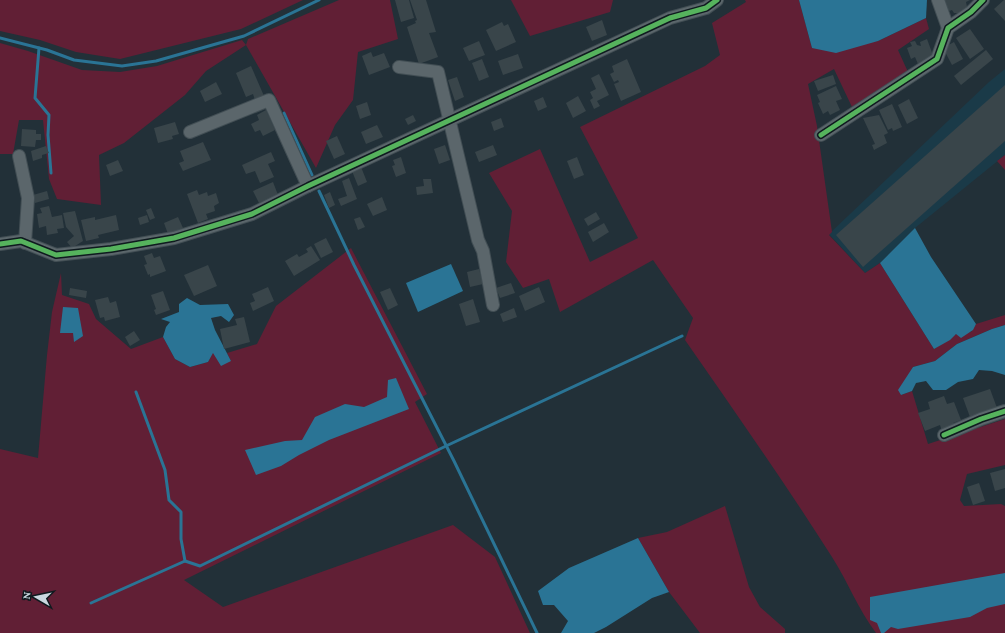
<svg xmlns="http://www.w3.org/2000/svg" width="1005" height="633" font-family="'Crimson Pro',serif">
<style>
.built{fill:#1a3a48}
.green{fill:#611f35}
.water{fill:#2a7495}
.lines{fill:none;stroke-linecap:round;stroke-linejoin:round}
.stream{stroke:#2a7495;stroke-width:3}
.building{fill:#39454a}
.minor-casing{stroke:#424e54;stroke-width:14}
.minor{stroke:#5b666b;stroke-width:12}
.cycleway-casing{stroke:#0f1a1f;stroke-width:8}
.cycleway{stroke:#56b35d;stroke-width:5}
</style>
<rect width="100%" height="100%" fill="#223038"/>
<path class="built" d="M1005,69V155L915,228L880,263L865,273L829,234L989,82Z"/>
<g class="green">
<path d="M0,0H303L241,29L120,59L76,52L40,40L0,31Z"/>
<path d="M339,0H390L398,39L358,52L353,100L335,125L316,168L246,45L206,71L185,95L124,143L99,155L101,205L57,199L49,179L43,120H19L13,154H0V43L28,51L82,70L120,72L157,66L242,40L246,45L248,39Z"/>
<path d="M511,0H613L610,12L530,36Z"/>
<path d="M745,0H799L812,48L878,41L926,18L929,29L898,50L908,72L852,107L834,69L808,84L817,126L832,232L829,235L865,273L880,263L934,349L956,334L971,332L976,324L1005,315V325L992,329L957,344L935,361L913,367L901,395L912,391L928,444L1005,419V465L967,474L960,500L964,506L1001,504L1005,506V633H876C858,609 848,582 832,557C785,483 735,412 685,340L693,318L653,260L560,312L549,279L523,288L506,262L512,211L489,173L540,149L590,262L638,238L580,127L705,66L720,55L712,23L746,2Z"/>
<path d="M1005,155V170L997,161Z"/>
<path d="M351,248L427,394L415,402L441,453L184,580L223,607L453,525L495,557L530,633H0V449L38,458L47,355L52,312L61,273L62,295L89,304L96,319L131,349L163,337L175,359L190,367L208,362L213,352L231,361L227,353L257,344L276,306Z"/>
<path d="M725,506L749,587L760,607L785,629V633H700L669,592L638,538L667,532Z"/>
</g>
<g class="water">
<path d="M799,0H927L926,18L878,41L836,53L812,48Z"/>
<path d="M915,228L931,257L976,324L973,330L961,338L956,334L950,340L934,349L880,263Z"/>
<path d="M451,264L463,291L418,312L406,283Z"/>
<path d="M187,298L200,305L228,304L234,315L229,322L221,316L211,318L215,330L231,361L221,366L213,353L208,362L190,367L175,359L163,337L166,327L170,322L161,319L179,312V304Z"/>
<path d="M63,307L78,308L83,336L74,342L73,333H60Z"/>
<path d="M1005,325V375L992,371L979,370L973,379L958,382L946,390H933L926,381L916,383L912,391L901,395L898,390L913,367L935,361L957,344L992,329Z"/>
<path d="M396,378L409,409L329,440L299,455L281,466L256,475L245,450L285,441L302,440L315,417L345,404L364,407L387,397L388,380Z"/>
<path d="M638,538L669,592L652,598L606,627L594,633H561L568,621L554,605H543L538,591L569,568Z"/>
<path d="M1005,573V604L987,608L970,617L898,629L891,627L884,633H881L877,623L870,620V597Z"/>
</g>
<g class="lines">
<g class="stream">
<path d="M0,38L47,50L74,60L122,66L156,61L244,36L319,0"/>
<path d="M39,48L35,98L49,115L48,135L51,173"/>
<path d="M284,113L312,175"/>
<path d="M319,191L354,265L454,461L537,633"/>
<path d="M136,392L165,470L169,500L181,512V539L185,561"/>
<path d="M91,603L185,561L200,566L446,446L682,336"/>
</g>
</g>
<g class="building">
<path d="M395,0H409L414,18L401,22Z"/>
<path d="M410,0H426L436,32L429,33L438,57L419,64L407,27L416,23L415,21L417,20Z"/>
<path d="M942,0H970L966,2L967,7L961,13H954L952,10L946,12Z"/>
<path d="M1004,0H1005V21L994,9Z"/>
<path d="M602,20L607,35L592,41L586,27Z"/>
<path d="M502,22L504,26L508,24L516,42L496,51L486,30Z"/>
<path d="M970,29L984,49L970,59L956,38Z"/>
<path d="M927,39L934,58L918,64L915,57L911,59L907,48L912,46L910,42L915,41L917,45L921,46L920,42Z"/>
<path d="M479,41L485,55L469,61L463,48Z"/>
<path d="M954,42L963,59L952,65L943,48Z"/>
<path d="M986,50L993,59L961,85L954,76Z"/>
<path d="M371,52L373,57L384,53L390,67L369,75L362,56Z"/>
<path d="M518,54L523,68L503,75L498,61Z"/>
<path d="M482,59L489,77L479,81L472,63Z"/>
<path d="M627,59L641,92L621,101L614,84L619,82L618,80L614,82L610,74L614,72L612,66Z"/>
<path d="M251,66L264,96L255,100L253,94L246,97L236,73Z"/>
<path d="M599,74L609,95L597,101L600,106L594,109L590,100L593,98L590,92L596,89L591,78Z"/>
<path d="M833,75L836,84L818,91L814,81Z"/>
<path d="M457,77L464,97L455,101L448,80Z"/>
<path d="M216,82L222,94L205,102L200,91Z"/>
<path d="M1005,85V141L863,267L836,235Z"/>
<path d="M836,86L842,99L836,101L840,110L830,115L828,111L823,114L818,103L820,102L817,95Z"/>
<path d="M578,96L586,111L573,118L566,103Z"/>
<path d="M543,97L547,107L538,111L534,101Z"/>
<path d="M909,99L918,118L907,124L898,105Z"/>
<path d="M367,102L371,115L360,119L356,106Z"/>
<path d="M892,104L902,127L893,131L892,128L888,130L879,110Z"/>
<path d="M266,110L275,130L263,136L260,130L255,132L251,124L259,120L257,115Z"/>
<path d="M413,115L416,121L408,125L405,119Z"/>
<path d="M879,115L888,133L884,135L887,143L874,150L872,145L875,144L863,118Z"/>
<path d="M501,118L504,127L494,131L491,122Z"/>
<path d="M175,122L179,134L172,136L173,139L158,143L154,128Z"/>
<path d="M377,125L383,137L366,144L361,132Z"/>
<path d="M22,129L36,130V134H41V140H36L35,147L21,146Z"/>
<path d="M337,136L345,154L334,159L326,141Z"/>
<path d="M203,142L211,160L183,171L179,163L184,161L180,151Z"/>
<path d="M445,145L450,160L439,164L434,149Z"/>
<path d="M493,145L497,155L479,162L475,152Z"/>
<path d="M46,146L49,153L42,155V158L33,161L31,151Z"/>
<path d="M271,152L275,161L268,164L274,177L260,183L255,171L246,174L242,165Z"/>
<path d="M401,157L406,173L396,177L392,166L395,165L393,160Z"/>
<path d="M577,157L584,175L574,179L567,161Z"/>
<path d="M118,160L123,171L110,176L106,165Z"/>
<path d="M361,167L367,182L358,186L352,171Z"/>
<path d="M349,178L357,199L341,206L338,199L347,196L342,181Z"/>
<path d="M423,179H431L433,193L417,195L416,187L424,186Z"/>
<path d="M273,182L278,195L259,203L253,191Z"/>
<path d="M197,190L199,195L207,192L208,196L216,193L219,203L214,206L215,211L206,214L208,219L198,223L187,194Z"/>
<path d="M47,191L49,199L35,203L33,195Z"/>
<path d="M330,192L335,205L329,208L324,195Z"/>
<path d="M382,197L387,210L373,216L367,204Z"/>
<path d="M49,206L52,217L62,215L64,228L57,229L58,233L47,235L46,226L39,228L37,214L42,213L40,208Z"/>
<path d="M151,208L155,218L150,220L146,210Z"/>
<path d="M75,211L83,241L72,248L67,242L74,236L66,227L63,213Z"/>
<path d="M596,212L600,219L588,226L584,219Z"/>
<path d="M116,215L119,230L98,235L99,238L86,241L81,220L95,217V220Z"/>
<path d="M147,215L149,222L140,225L138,218Z"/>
<path d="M178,217L183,228L168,234L164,223Z"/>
<path d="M360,217L365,227L358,230L354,219Z"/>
<path d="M604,223L609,232L593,242L588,232Z"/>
<path d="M326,238L333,252L321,258L314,244Z"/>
<path d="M311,246L320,260L294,276L285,261L297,254L299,257L308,252L306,249Z"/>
<path d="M152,253L154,258L160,256L166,271L150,277V274L148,275L144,265L147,264L144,256Z"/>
<path d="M208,265L217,286L194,296L184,275Z"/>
<path d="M479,269L483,284L470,287L467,272Z"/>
<path d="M511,283L515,293L500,298L496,288Z"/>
<path d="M268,287L274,301L253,311L250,303L255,301L252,294Z"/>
<path d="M539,287L545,302L525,311L519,296Z"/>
<path d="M70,288L87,291L86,298L69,295Z"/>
<path d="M390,288L398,305L388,310L380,292Z"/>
<path d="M163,291L170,310L156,315L154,310L156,309L151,295Z"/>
<path d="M108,297L110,303L116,301L120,317L105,321L104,317L100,318L95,300Z"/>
<path d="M473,299L480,322L466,326L459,304Z"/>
<path d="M514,308L517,317L503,322L500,314Z"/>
<path d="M244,317L250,342L224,349L220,329L237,325L235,319Z"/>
<path d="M134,331L140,340L130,346L125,337Z"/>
<path d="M990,389L997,408L970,417L963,398Z"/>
<path d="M944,396L947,404L954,402L961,420L953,423L955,427L942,431L940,425L925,431L918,413L930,409L928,402Z"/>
<path d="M1005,469V488L995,491L990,473Z"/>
<path d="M979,483L985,501L973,505L967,487Z"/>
</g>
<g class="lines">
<defs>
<g id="minor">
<path d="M938,0L948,28"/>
<path d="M399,67L438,72L478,240L483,251L493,305"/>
<path d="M190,132L269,100L308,186"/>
<path d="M821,135L937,59L948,28L971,12L983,0"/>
<path d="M19,156L28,198L25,243"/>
<path d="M0,244L21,241L56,255L111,249L174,238L252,214L308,186L670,18L706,8L717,0"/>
<path d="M944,435L981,419L1005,411"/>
</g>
</defs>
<use href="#minor" class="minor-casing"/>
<use href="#minor" class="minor"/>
<defs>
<g id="cycleway">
<path d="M821,135L937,59L948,28L971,12L983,0"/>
<path d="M0,244L21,241L56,255L111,249L174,238L252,214L308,186L670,18L706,8L717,0"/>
<path d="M944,435L981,419L1005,411"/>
</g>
</defs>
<use href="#cycleway" class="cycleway-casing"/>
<use href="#cycleway" class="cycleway"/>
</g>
<g transform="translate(36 597) rotate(279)" stroke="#0f1a1f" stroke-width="3" paint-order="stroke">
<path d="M0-3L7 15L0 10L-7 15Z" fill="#cad8e0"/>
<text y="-6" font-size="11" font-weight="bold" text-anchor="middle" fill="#cad8e0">N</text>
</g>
</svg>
